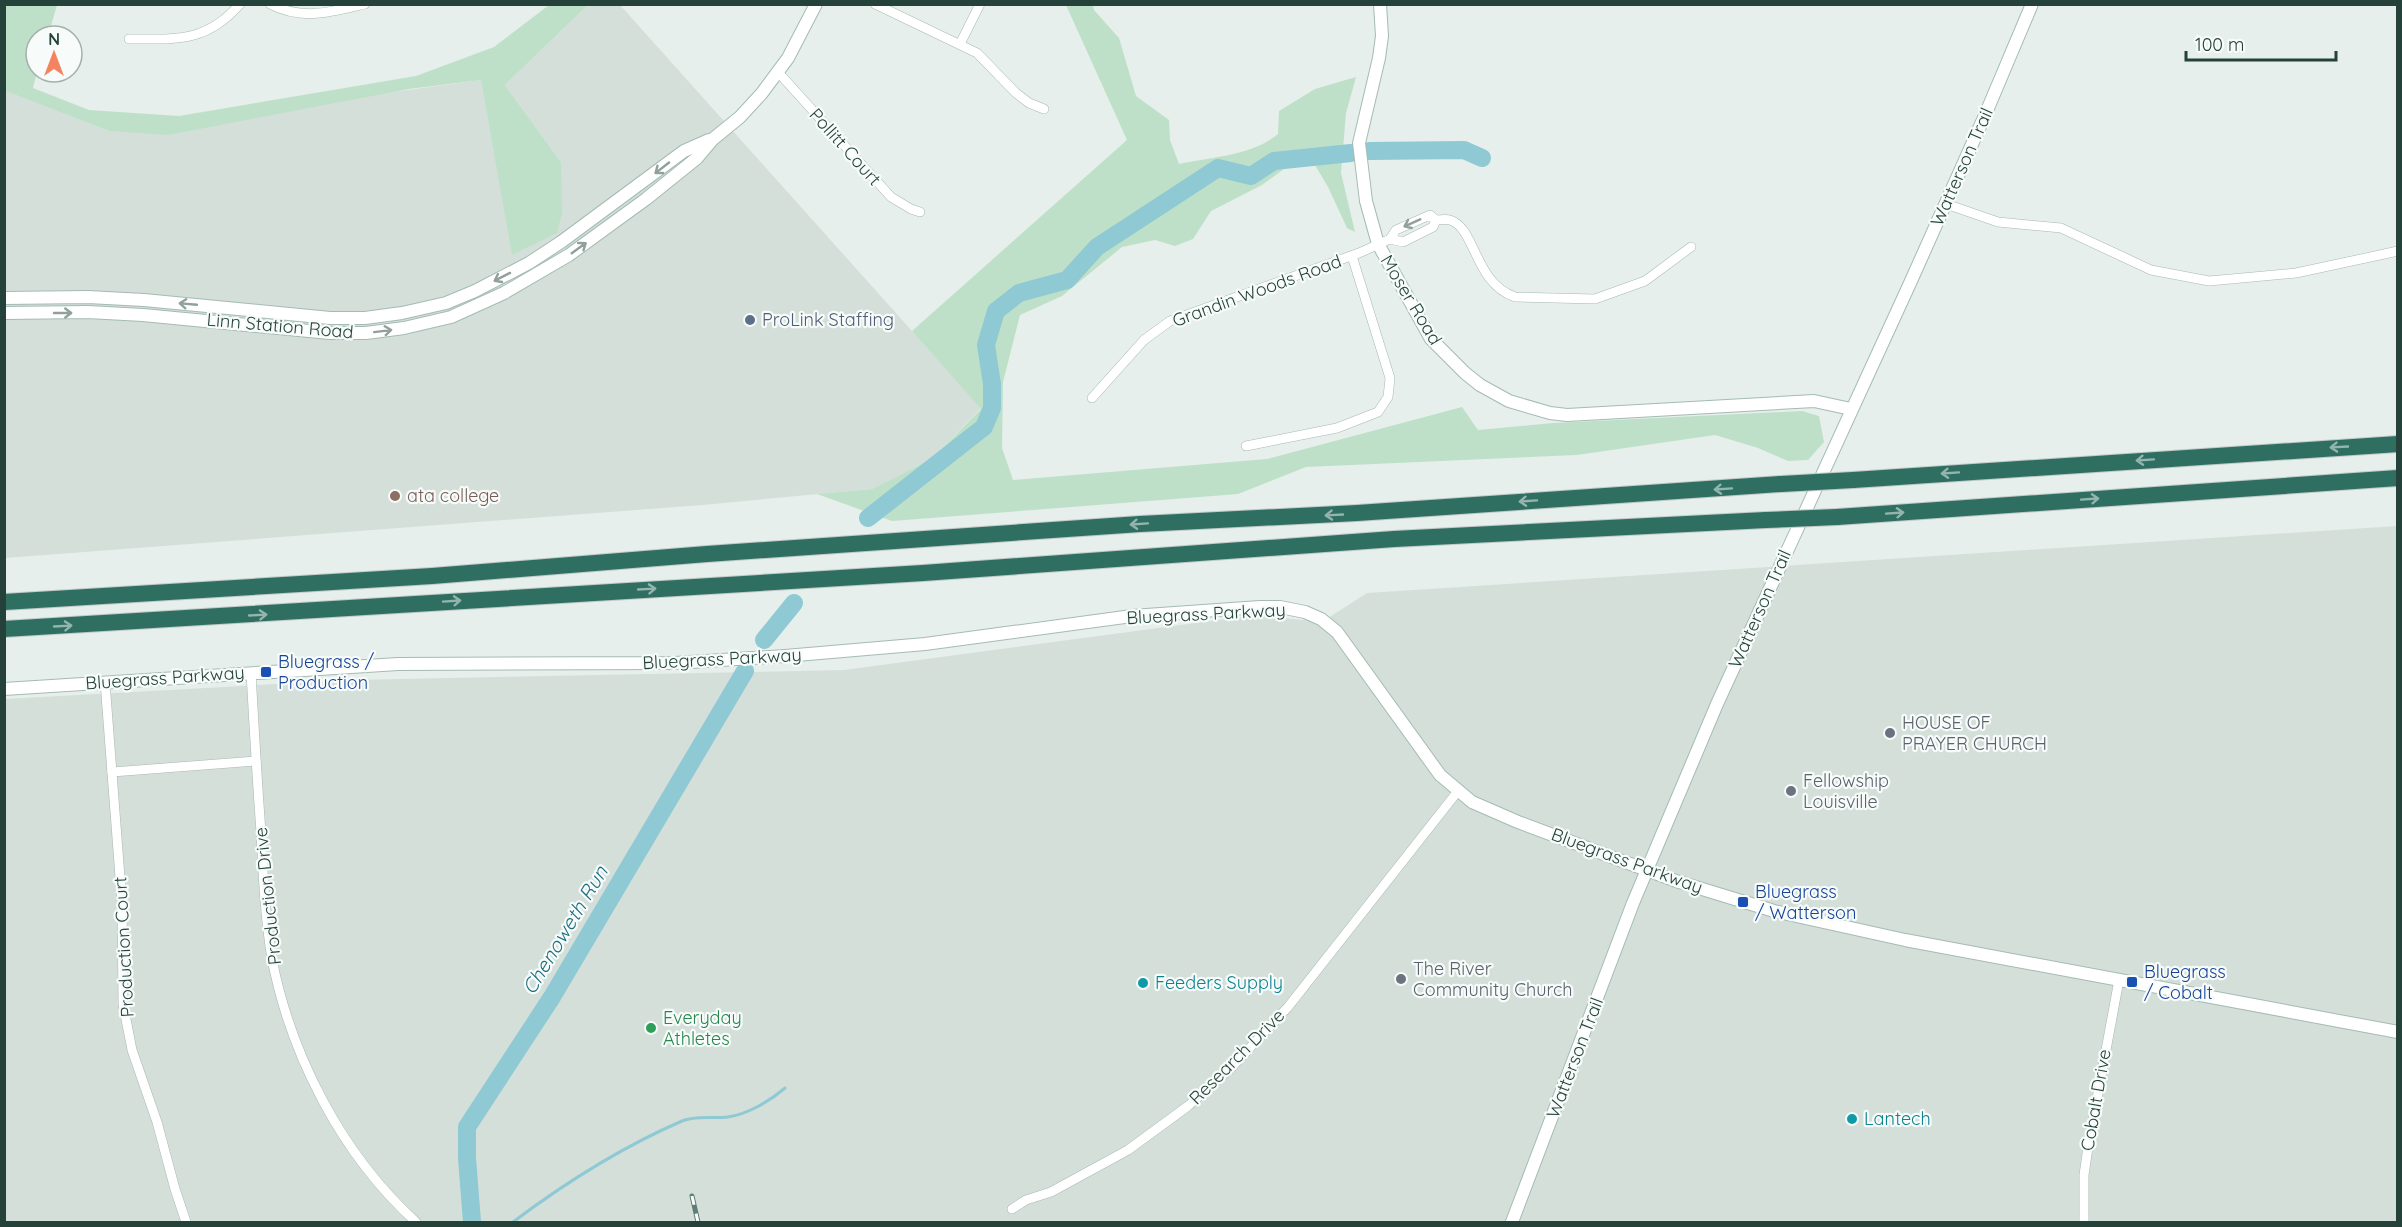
<svg xmlns="http://www.w3.org/2000/svg" width="2402" height="1227" font-family="Quicksand,sans-serif">
<style>
.built{fill:#d4dfda}
.green{fill:#bfe0c8}
.lines{fill:none;stroke-linecap:round;stroke-linejoin:round}
.stream{stroke:#8ec9d4;stroke-width:3}
.river{stroke:#8ec9d4;stroke-width:18}
.street-casing{stroke:#a8b8b2;stroke-width:10}
.secondary-casing{stroke:#a4bbb3;stroke-width:14}
.highway-casing{stroke:#c2cac8;stroke-width:18}
.street{stroke:#fff;stroke-width:9}
.secondary{stroke:#fff;stroke-width:12}
.highway{stroke:#2f6f62;stroke-width:16}
.rail-casing{stroke:#5f7d75;stroke-width:5}
.rail{stroke:#f7fbf9;stroke-width:3;stroke-dasharray:9;stroke-linecap:butt}
.highway-bridge-casing{stroke:#c2cac8;stroke-width:18;stroke-linecap:butt}
.highway-bridge{stroke:#2f6f62;stroke-width:16}
.oneway{stroke:#92a09c}
.oneway2{stroke:#93b5ae}
.service-dot{fill:#5c6f8a;stroke:#f7fbf9;stroke-width:2}
.education-dot{fill:#8d6e63;stroke:#f7fbf9;stroke-width:2}
.transit-dot{fill:#1a4fb4;stroke:#f7fbf9;stroke-width:2}
.worship-dot{fill:#6b7280;stroke:#f7fbf9;stroke-width:2}
.culture-dot{fill:#0f9aa8;stroke:#f7fbf9;stroke-width:2}
.leisure-dot{fill:#2e9e5b;stroke:#f7fbf9;stroke-width:2}
.labels{text-anchor:middle;stroke-width:4.5;stroke-linejoin:round;paint-order:stroke}
.street-label{font-size:18px;fill:#24423a;stroke:#f7fbf9}
.service-label{font-size:18px;fill:#4e5e75;stroke:#f7fbf9;text-anchor:start}
.education-label{font-size:18px;fill:#785e54;stroke:#f7fbf9;text-anchor:start}
.transit-label{font-size:18px;fill:#164399;stroke:#f7fbf9;text-anchor:start}
.worship-label{font-size:18px;fill:#5b616d;stroke:#f7fbf9;text-anchor:start}
.culture-label{font-size:18px;fill:#0d838f;stroke:#f7fbf9;text-anchor:start}
.leisure-label{font-size:18px;fill:#27864d;stroke:#f7fbf9;text-anchor:start}
.water-label{font-size:20px;font-style:italic;fill:#1c6f80;stroke:#f7fbf9}
</style>
<rect width="100%" height="100%" fill="#e6efeb"/>
<g class="built">
<path d="M588,5H620L981,408L933,458L872,489L702,505L5,558V91L109,131L481,80L513,254L561,162L505,85Z"/>
<path d="M2397,526V1222H5V699L352,680L844,670L1256,615L1322,622L1367,593Z"/>
</g>
<g class="green">
<path d="M5,4L57,5L48,36H36L37,72L33,88L89,110L179,116L416,76L494,47L549,5H588L505,85L561,162L562,213L557,233L512,255L481,80L409,89L168,135L109,131L5,91Z"/>
<path d="M1066,5H1093L1094,10L1119,38L1136,96L1169,120L1170,140L1179,164C1211,157 1252,156 1278,134L1279,111L1315,89L1356,77L1346,113L1341,173L1355,232L1347,228L1328,187L1315,165L1288,166L1262,185L1211,211L1193,239L1175,246L1155,240L1122,247L1062,296L1020,315L1003,382L1002,448L1013,480L1267,459L1462,407L1478,430L1553,423L1802,411L1819,416L1824,442L1808,460L1788,461L1758,448L1715,435L1577,455L1306,467L1238,494L892,521L817,494L872,489L933,458L981,409L912,331L1127,140Z"/>
</g>
<g class="lines">
<path class="stream" d="M513,1222C565,1183 622,1147 682,1121C696,1115 714,1119 728,1117C748,1114 770,1101 785,1088"/>
<g class="river">
<path d="M1369,151L1464,150L1482,158"/>
<path d="M868,518L984,427L992,408V384L986,345L996,311L1019,293L1067,280L1097,247L1218,168L1251,176L1274,161L1351,153"/>
<path d="M764,640L794,603"/>
<path d="M472,1222L467,1158V1127L552,997L745,671"/>
</g>
<defs>
<g id="street">
<path d="M270,4C303,21 331,12 365,4"/>
<path d="M875,4L977,53L1016,93L1029,103L1044,109"/>
<path d="M129,39C176,39 206,43 240,4"/>
<path d="M960,44L980,4"/>
<path d="M778,72L891,197L911,209L920,212"/>
<path d="M1946,204L1998,222L2061,228L2151,270L2209,281L2296,273L2398,251"/>
<path d="M1390,239L1403,242L1433,227L1436,220"/>
<path d="M1092,398L1144,340L1170,321L1359,253L1390,239L1396,230L1430,215L1436,220C1440,220 1446,219 1450,220C1476,228 1474,283 1515,297L1595,299L1645,281L1691,247"/>
<path d="M1246,446L1337,428L1378,412L1388,397L1390,378L1352,256"/>
<path d="M251,673C254,726 257,779 261,832C263,874 265,917 272,959C291,1056 342,1155 416,1222"/>
<path d="M105,682L122,903L123,1004L132,1050L157,1122L175,1189L186,1222"/>
<path d="M112,772L256,761"/>
<path d="M1012,1209L1026,1200L1051,1192L1128,1150L1188,1106L1231,1068L1288,1007L1458,791"/>
<path d="M2084,1222V1175L2088,1147L2119,980"/>
</g>
<g id="secondary">
<path d="M1380,4L1382,36L1379,58L1359,143L1366,201L1378,244L1431,339L1465,373L1480,385L1509,401L1550,413L1567,415L1814,401L1851,409"/>
<path d="M4,298L88,297L144,300L330,318H365L402,313L446,303L475,291L529,263L561,242L684,151L709,140"/>
<path d="M4,313L88,312L143,315L330,333H366L404,328L451,317L504,293L569,255L646,199L697,158L713,139L740,117L762,93L788,58L816,4"/>
<path d="M4,689L398,664L675,663L785,656L925,644L1132,616L1260,607H1280L1305,612L1321,619L1337,632L1440,775L1472,802L1518,822L1676,881L1774,911L1905,940L2398,1032"/>
<path d="M1512,1222L1633,903L1717,704L1911,281L1986,113L2032,4"/>
</g>
<g id="highway">
<path d="M1853,480L2398,444"/>
<path d="M1837,517L2398,478"/>
<path d="M4,602L432,576L707,554L1140,524L1357,513L1781,484"/>
<path d="M4,629L923,573L1394,539L1766,520"/>
</g>
</defs>
<use href="#street" class="street-casing"/>
<use href="#secondary" class="secondary-casing"/>
<use href="#highway" class="highway-casing"/>
<use href="#street" class="street"/>
<use href="#secondary" class="secondary"/>
<use href="#highway" class="highway"/>
<defs>
<path id="rail" d="M692,1196L698,1222"/>
</defs>
<use href="#rail" class="rail-casing"/>
<use href="#rail" class="rail"/>
<defs>
<g id="highway-bridge">
<path d="M1781,484L1853,480"/>
<path d="M1766,520L1837,517"/>
</g>
</defs>
<use href="#highway-bridge" class="highway-bridge-casing"/>
<use href="#highway-bridge" class="highway-bridge"/>
</g>
<defs><path id="oneway-shaft" d="M-6 0H5M1.5-3L5.5 0L1.5 3" fill="none" stroke-width="1.6" stroke-linecap="round" stroke-linejoin="round" transform="scale(1.5)"/></defs>
<g class="oneway">
<use href="#oneway-shaft" transform="translate(662 168) rotate(142)"/>
<use href="#oneway-shaft" transform="translate(1412 223) rotate(156)"/>
<use href="#oneway-shaft" transform="translate(579 248) rotate(-36)"/>
<use href="#oneway-shaft" transform="translate(502 277) rotate(153)"/>
<use href="#oneway-shaft" transform="translate(188 304) rotate(-175)"/>
<use href="#oneway-shaft" transform="translate(63 313)"/>
<use href="#oneway-shaft" transform="translate(383 331) rotate(-7)"/>
</g>
<g class="oneway2">
<use href="#oneway-shaft" transform="translate(2339 447) rotate(177)"/>
<use href="#oneway-shaft" transform="translate(2145 460) rotate(176)"/>
<use href="#oneway-shaft" transform="translate(1950 473) rotate(176)"/>
<use href="#oneway-shaft" transform="translate(1723 489) rotate(176)"/>
<use href="#oneway-shaft" transform="translate(2090 499) rotate(-4)"/>
<use href="#oneway-shaft" transform="translate(1528 501) rotate(176)"/>
<use href="#oneway-shaft" transform="translate(1895 513) rotate(-4)"/>
<use href="#oneway-shaft" transform="translate(1334 515) rotate(177)"/>
<use href="#oneway-shaft" transform="translate(1139 524) rotate(176)"/>
<use href="#oneway-shaft" transform="translate(647 589) rotate(-3)"/>
<use href="#oneway-shaft" transform="translate(452 601) rotate(-4)"/>
<use href="#oneway-shaft" transform="translate(258 615) rotate(-3)"/>
<use href="#oneway-shaft" transform="translate(63 626) rotate(-3)"/>
</g>
<circle class="service-dot" cx="750" cy="320" r="6"/>
<circle class="education-dot" cx="395" cy="496" r="6"/>
<g class="transit-dot">
<rect x="260" y="666" width="12" height="12" rx="3"/>
<rect x="1737" y="896" width="12" height="12" rx="3"/>
<rect x="2126" y="976" width="12" height="12" rx="3"/>
</g>
<g class="worship-dot">
<circle cx="1890" cy="733" r="6"/>
<circle cx="1791" cy="791" r="6"/>
<circle cx="1401" cy="979" r="6"/>
</g>
<g class="culture-dot">
<circle cx="1143" cy="983" r="6"/>
<circle cx="1852" cy="1119" r="6"/>
</g>
<circle class="leisure-dot" cx="651" cy="1028" r="6"/>
<g class="labels">
<g class="street-label">
<text transform="translate(845 147) rotate(48)" y="6">Pollitt Court</text>
<text transform="translate(1962 167) rotate(-66)" y="6">Watterson Trail</text>
<text transform="translate(1257 291) rotate(-20)" y="6">Grandin Woods Road</text>
<text transform="translate(1411 300) rotate(59)" y="6">Moser Road</text>
<text transform="translate(280 326) rotate(5)" y="6">Linn Station Road</text>
<text transform="translate(1760 609) rotate(-66)" y="6">Watterson Trail</text>
<text transform="translate(1206 614) rotate(-3)" y="6">Bluegrass Parkway</text>
<text transform="translate(722 659) rotate(-3)" y="6">Bluegrass Parkway</text>
<text transform="translate(165 678) rotate(-4)" y="6">Bluegrass Parkway</text>
<text transform="translate(1627 861) rotate(20)" y="6">Bluegrass Parkway</text>
<text transform="translate(268 896) rotate(-96)" y="6">Production Drive</text>
<text transform="translate(124 947) rotate(-93)" y="6">Production Court</text>
<text transform="translate(1237 1057) rotate(-45)" y="6">Research Drive</text>
<text transform="translate(1575 1058) rotate(-69)" y="6">Watterson Trail</text>
<text transform="translate(2096 1100) rotate(-80)" y="6">Cobalt Drive</text>
</g>
<g class="service-label">
<text x="762" y="326">ProLink Staffing</text>
</g>
<g class="education-label">
<text x="407" y="502">ata college</text>
</g>
<g class="transit-label">
<text x="278" y="668">Bluegrass /<tspan x="278" dy="21">Production</tspan></text>
<text x="1755" y="898">Bluegrass<tspan x="1755" dy="21">/ Watterson</tspan></text>
<text x="2144" y="978">Bluegrass<tspan x="2144" dy="21">/ Cobalt</tspan></text>
</g>
<g class="worship-label">
<text x="1902" y="729">HOUSE OF<tspan x="1902" dy="21">PRAYER CHURCH</tspan></text>
<text x="1803" y="787">Fellowship<tspan x="1803" dy="21">Louisville</tspan></text>
<text x="1413" y="975">The River<tspan x="1413" dy="21">Community Church</tspan></text>
</g>
<g class="culture-label">
<text x="1155" y="989">Feeders Supply</text>
<text x="1864" y="1125">Lantech</text>
</g>
<g class="leisure-label">
<text x="663" y="1024">Everyday<tspan x="663" dy="21">Athletes</tspan></text>
</g>
<g class="water-label">
<text transform="translate(565 930) rotate(-59)" y="7">Chenoweth Run</text>
</g>
</g>
<rect width="2402" height="1227" fill="none" stroke="#24423a" stroke-width="12"/>
<g transform="translate(54 54)"><circle r="28" fill="#f7fbf9" stroke="#a3b1ad" stroke-width="1.5"/>
<path d="M0-4.5L10 22L0 15L-10 22Z" fill="#f4845f"/>
<text y="-9" font-size="16" font-weight="bold" text-anchor="middle" fill="#24423a">N</text>
</g>
<path d="M2186 51v9h150v-9" fill="none" stroke="#24423a" stroke-width="3"/>
<text x="2195" y="51" font-size="18" fill="#24423a" stroke="#f7fbf9" stroke-width="4.5" paint-order="stroke">100 m</text>
</svg>
